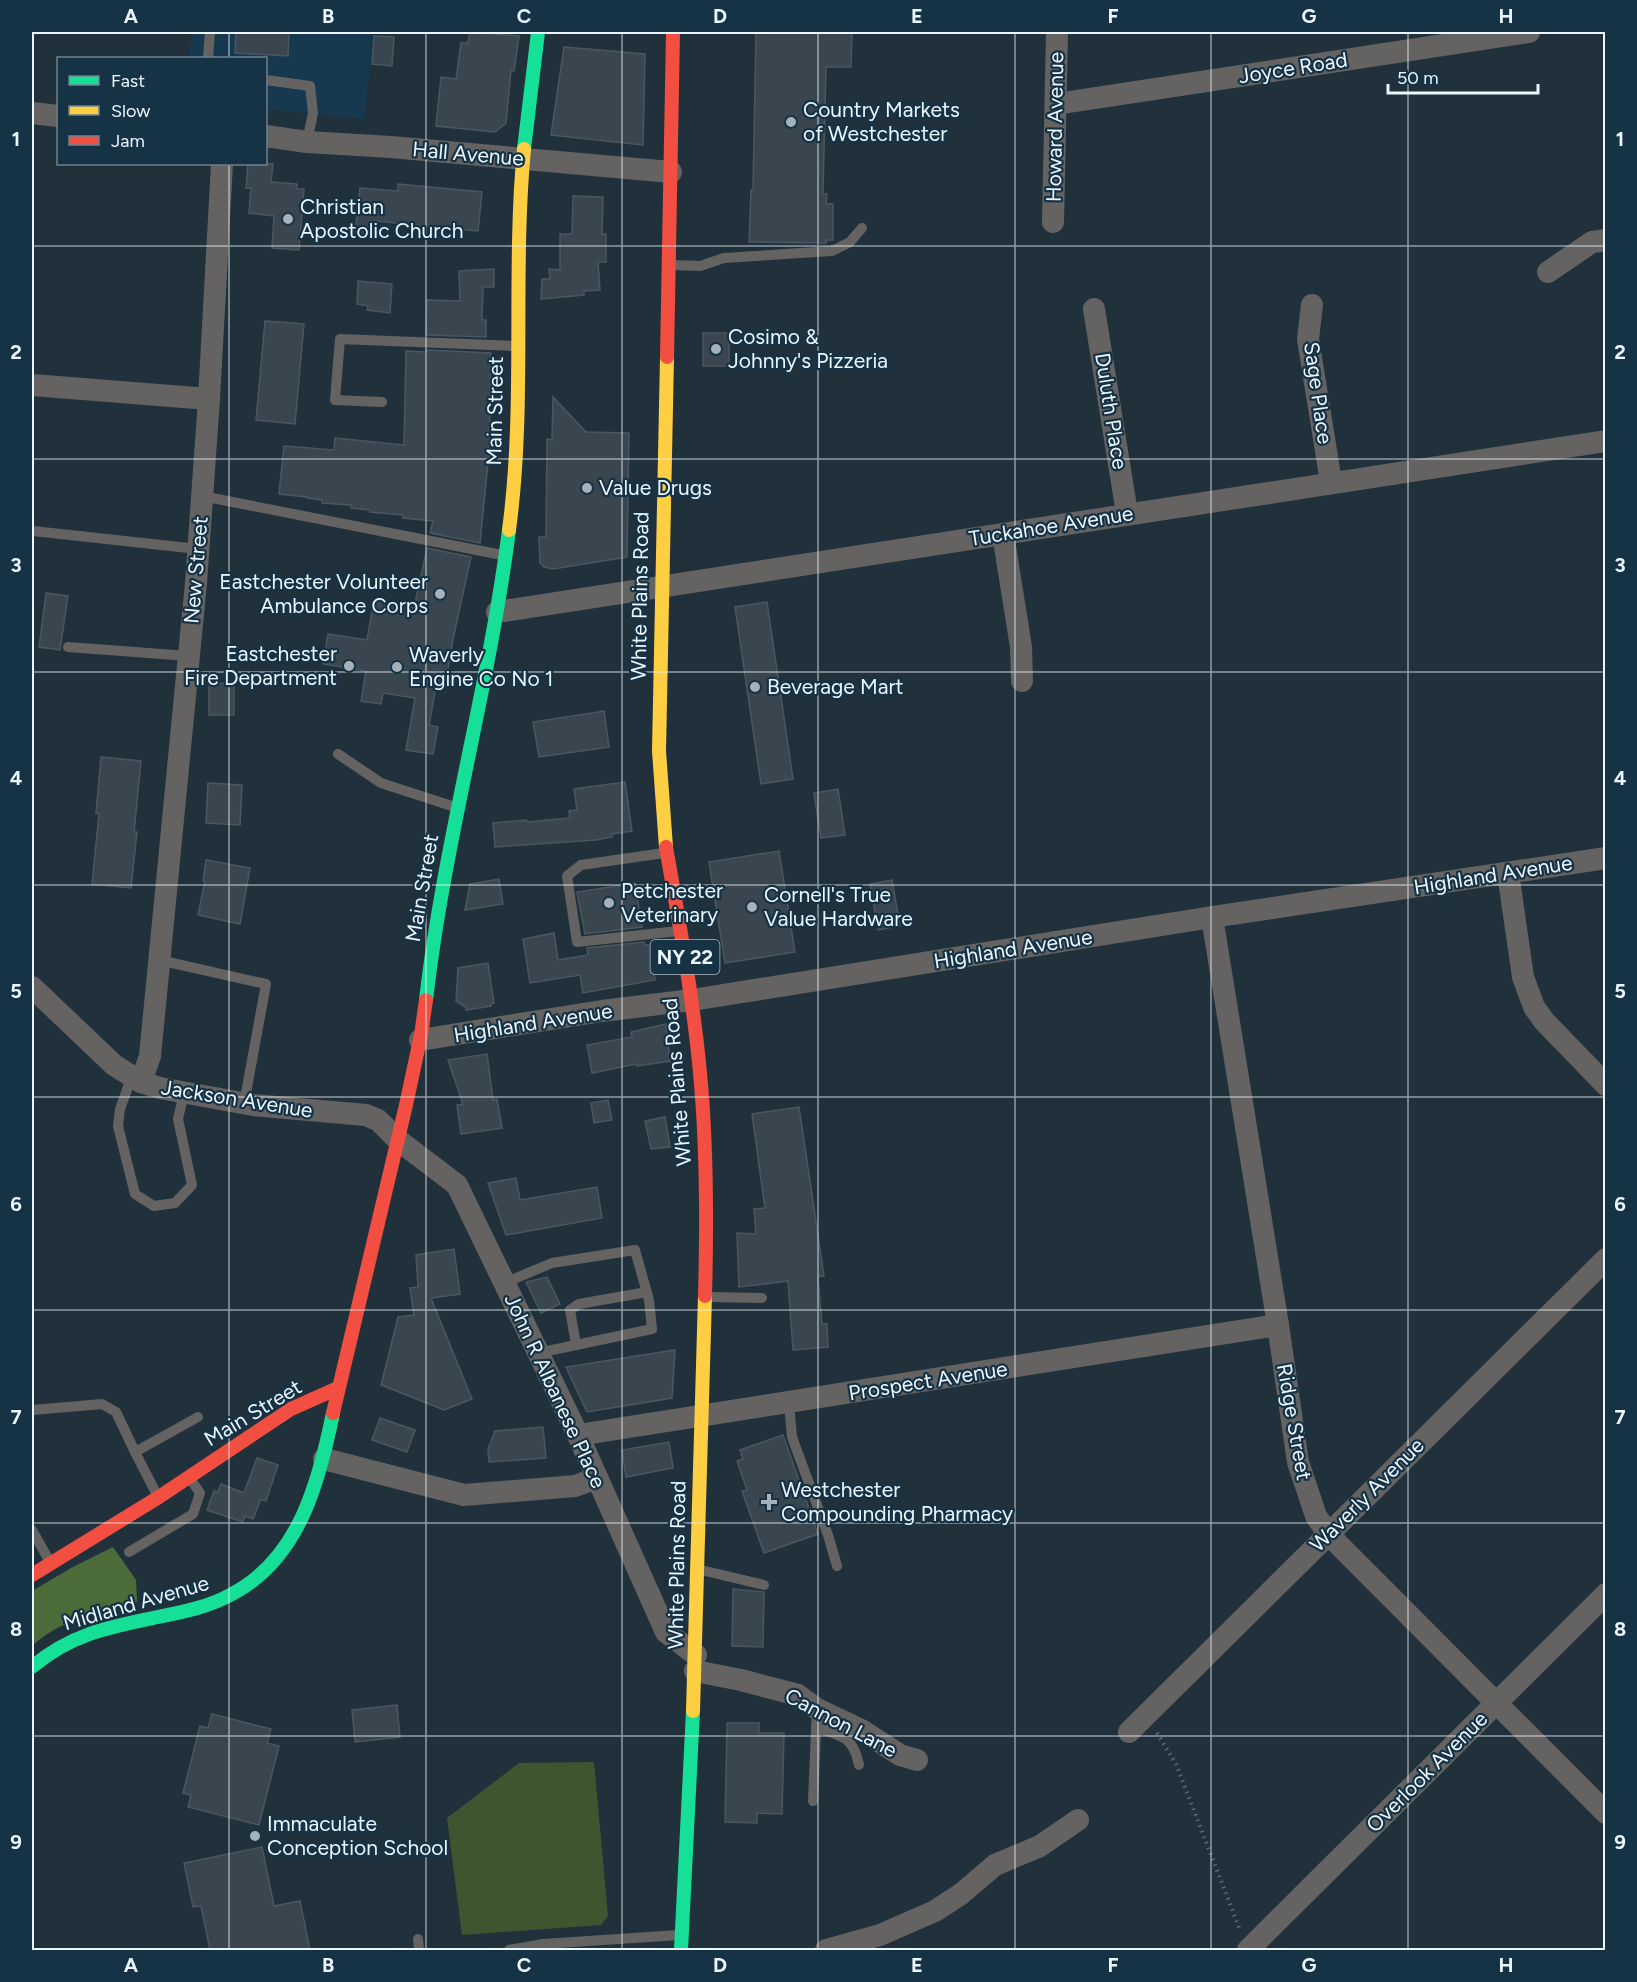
<svg xmlns="http://www.w3.org/2000/svg" width="1637" height="1982" font-family="Figtree,sans-serif">
<style>
.built{fill:#173950}
.green{fill:#3e5630}
.forest{fill:#4b6b38}
.building{fill:#3a464f;stroke:#4a5760;stroke-width:1.5}
.lines{fill:none;stroke-linecap:round;stroke-linejoin:round}
.path{stroke:#65676a;stroke-width:4;stroke-dasharray:1.5 4.5;stroke-linecap:butt}
.lane{stroke:#656362;stroke-width:10}
.street{stroke:#656362;stroke-width:22}
.fast{stroke:#16e098;stroke-width:14}
.slow{stroke:#ffcf43;stroke-width:14}
.jam{stroke:#f24e42;stroke-width:14}
.grid{fill:none;stroke:#ecf6fe;stroke-width:1.5;stroke-opacity:0.55}
.poi-dot{fill:#a5b1ba;stroke:#163346;stroke-width:2}
.labels{text-anchor:middle;stroke-width:4.5;stroke-linejoin:round;paint-order:stroke}
.shield{fill:#163346;stroke:#acbcc7;stroke-width:1.5}
.shield-label{font-size:20px;font-weight:bold;fill:#ecf6fe}
.street-label{font-size:21px;fill:#ecf6fe;stroke:#163346}
.poi-label{font-size:21px;fill:#ecf6fe;stroke:#163346;text-anchor:start}
.neatline{fill:none;stroke:#ecf6fe;stroke-width:2}
.grid-label{font-size:20px;text-anchor:middle;font-weight:bold;fill:#ecf6fe}
</style>
<rect width="100%" height="100%" fill="#21313b"/>
<path class="built" d="M192,32H373L365,119L266,109V58H189Z"/>
<path class="green" d="M594,1762L608,1916L601,1925L462,1935L447,1818L519,1763Z"/>
<path class="forest" d="M113,1547L136,1580L137,1602C101,1610 60,1620 32,1646V1591L71,1568Z"/>
<g class="building">
<path d="M236,32H289L288,56L235,53Z"/>
<path d="M470,32L519,36L514,71L511,70L506,123L495,132L436,126L441,77L456,79L461,43H468Z"/>
<path d="M756,32H852L851,67H826L823,194H827L826,204H833V240H826V243L749,242L751,190H753Z"/>
<path d="M374,36L394,37L392,66L372,64Z"/>
<path d="M564,47L645,54L643,145L551,135Z"/>
<path d="M248,164H273L271,182L297,184V189H304L299,250L272,248L274,216L249,213L251,188H246Z"/>
<path d="M398,184L482,192L478,231L376,221L374,236L355,234L360,188L398,191Z"/>
<path d="M573,196L603,197L602,234H606V262H598L600,290L584,291V295L541,299L542,279H550L549,269L560,270V234H572Z"/>
<path d="M494,269V287H483L482,320H486V337L426,335L427,300L460,301L459,271Z"/>
<path d="M358,281L392,284L390,313L367,310L368,306L357,304Z"/>
<path d="M265,321L304,324L295,424L256,420Z"/>
<rect x="703" y="333" width="26" height="33"/>
<path d="M426,350L491,353L489,453L480,543L430,533L433,521L403,518V515L370,512V510L351,508V505L322,503V500L307,498V497L279,494L284,446L334,450L335,438L404,445L406,351L426,352Z"/>
<path d="M553,397L586,432L629,433L627,557L553,569L544,567L540,563L539,537H546L547,439L552,440Z"/>
<path d="M427,548L471,557L453,639L445,687L436,686L429,725L438,727L433,754L406,750L415,698L383,693L381,704L361,701L366,671L323,664L328,634L367,640L374,600L414,608Z"/>
<path d="M46,593L68,596L60,650L39,647Z"/>
<path d="M767,602L793,779L761,784L735,607Z"/>
<rect x="209" y="683" width="25" height="32"/>
<path d="M604,711L609,747L539,757L533,722Z"/>
<path d="M101,757L141,761L134,832H137L131,888L92,884L99,814L96,813Z"/>
<path d="M625,782L632,831L612,834V837L596,840L495,847L493,823L526,820L527,822L570,818L569,811L577,810L574,789Z"/>
<path d="M208,783L242,785L240,825L206,823Z"/>
<path d="M838,789L845,835L821,838L814,793Z"/>
<path d="M779,851L795,952L725,963L709,862Z"/>
<path d="M206,860L250,868L240,924L198,915L205,881H203Z"/>
<path d="M499,879L503,904L465,910L470,884Z"/>
<path d="M892,880L900,926L878,930L870,884Z"/>
<path d="M635,883L642,927L585,934L577,892Z"/>
<path d="M554,933L558,960L588,955L587,948L644,942L645,945H650L655,980L583,993L580,975L530,983L523,939Z"/>
<path d="M488,963L494,1003L491,1004V1006L466,1010V1007L456,1001L458,968Z"/>
<path d="M666,1024L670,1061L637,1066L636,1064L592,1073L587,1045L632,1037L631,1032Z"/>
<path d="M487,1054L493,1100L497,1099L502,1128L461,1134L457,1105L463,1104L448,1060Z"/>
<path d="M608,1100L612,1120L594,1123L591,1103Z"/>
<path d="M799,1107L824,1276L818,1277L822,1324H827L828,1347L793,1350L788,1281L739,1287L737,1233L756,1234L754,1209L765,1208L752,1114Z"/>
<path d="M665,1117L670,1147L651,1149L645,1121Z"/>
<path d="M516,1178L520,1200L597,1187L602,1218L506,1235L488,1183Z"/>
<path d="M454,1249L460,1294L431,1298L472,1399L444,1410L381,1385L398,1317L414,1315L410,1288L418,1287L416,1255Z"/>
<path d="M547,1277L560,1304L541,1313L526,1282Z"/>
<path d="M675,1350L672,1398L587,1412L566,1367Z"/>
<path d="M380,1418L415,1430L407,1452L372,1440Z"/>
<path d="M543,1427L546,1458L489,1462L488,1449L495,1431Z"/>
<path d="M783,1435L818,1534L764,1553L742,1491L747,1490L737,1461L743,1459L740,1450Z"/>
<path d="M669,1442L673,1468L626,1477L622,1450Z"/>
<path d="M257,1458L278,1465L266,1501L261,1499L253,1519L245,1516L243,1522L207,1510L214,1491L218,1492L221,1484L244,1493Z"/>
<path d="M733,1589L764,1592L763,1647L732,1646Z"/>
<path d="M397,1705L400,1737L355,1742L352,1710Z"/>
<path d="M212,1714L271,1729L267,1743L279,1746L259,1825L188,1807L191,1795L183,1793L200,1726L208,1728Z"/>
<path d="M727,1723H759V1733H784L782,1814L757,1813V1823L725,1822Z"/>
<path d="M262,1847L274,1906L300,1901L310,1950H210L201,1906L193,1907L184,1863Z"/>
</g>
<g class="lines">
<path class="path" d="M1157,1733L1176,1764L1240,1930"/>
<g class="lane">
<path d="M208,58L210,32"/>
<path d="M266,80L310,86L313,113L307,142"/>
<path d="M671,265L700,266L724,258L832,251L850,242L862,228"/>
<path d="M382,402L335,400L340,339L514,346"/>
<path d="M202,496L502,555"/>
<path d="M33,531L198,549"/>
<path d="M68,647L188,656"/>
<path d="M338,754L381,783L455,807"/>
<path d="M664,853L581,865L567,876L577,942L678,931"/>
<path d="M159,960L266,984L244,1104"/>
<path d="M132,1076L120,1109L118,1126L135,1194L154,1206L175,1203L192,1185L178,1119L184,1093"/>
<path d="M504,1283L552,1263L635,1250L649,1300L652,1329L538,1353"/>
<path d="M708,1297L762,1298"/>
<path d="M576,1345L570,1310L579,1304L647,1292"/>
<path d="M789,1403L792,1437L828,1535L837,1566"/>
<path d="M32,1410L102,1404L116,1412L135,1452"/>
<path d="M157,1495L135,1452L198,1417"/>
<path d="M32,1530L50,1562"/>
<path d="M129,1552L193,1514L200,1493L191,1480"/>
<path d="M701,1570L764,1585"/>
<path d="M816,1728C841,1735 854,1737 859,1765"/>
<path d="M813,1801L817,1709"/>
<path d="M418,1939L419,1950"/>
<path d="M509,1950L543,1944L679,1935"/>
</g>
<g class="street">
<path d="M1056,104L1529,32"/>
<path d="M32,113L58,116"/>
<path d="M266,136L307,142L391,147L671,172"/>
<path d="M1053,222L1057,32"/>
<path d="M1548,272L1592,242L1606,240"/>
<path d="M1312,305L1308,339L1331,482"/>
<path d="M1094,309L1127,513"/>
<path d="M32,385L209,399"/>
<path d="M1003,534L1021,647L1022,681"/>
<path d="M497,612L1606,441"/>
<path d="M1508,873L1523,977L1534,1007L1544,1021L1606,1085"/>
<path d="M1212,917L1278,1325L1298,1462L1316,1516L1328,1534L1606,1813"/>
<path d="M32,987L114,1065L141,1082L160,1088L253,1105L366,1115L378,1120L398,1140L457,1185L578,1435L666,1632L696,1655"/>
<path d="M420,1040L602,1011L692,1000L1212,917L1606,858"/>
<path d="M141,1082L150,1056L196,583L209,399L222,164"/>
<path d="M578,1435L1278,1325"/>
<path d="M324,1459L464,1495L575,1486L597,1478"/>
<path d="M695,1671L741,1680L798,1695L817,1709L863,1731L900,1755L917,1760"/>
<path d="M1129,1732L1606,1259"/>
<path d="M826,1950L880,1935L935,1911L961,1894L995,1865L1040,1846L1078,1820"/>
<path d="M1248,1950L1606,1594"/>
</g>
<g class="fast">
<path d="M524,149L538,32"/>
<path d="M426,1000C444,842 489,688 509,530"/>
<path d="M32,1667C71,1634 109,1627 158,1617C183,1612 209,1607 232,1594C299,1559 319,1482 333,1413"/>
<path d="M681,1950L693,1711"/>
</g>
<g class="slow">
<path d="M509,530C526,403 512,275 524,149"/>
<path d="M666,847L659,751L667,357"/>
<path d="M693,1711L705,1296"/>
</g>
<g class="jam">
<path d="M667,357L673,32"/>
<path d="M666,847C679,922 693,997 700,1073C707,1146 707,1223 705,1296"/>
<path d="M333,1413L406,1105L421,1035L426,1000"/>
<path d="M32,1575L159,1497L291,1409L338,1388"/>
</g>
</g>
<path class="grid" d="M229,32V58M426,32V1950M622,32V1950M818,32V1950M1015,32V1950M1211,32V1950M1408,32V1950M229,164V1950M32,246H1606M32,459H1606M32,672H1606M32,885H1606M32,1097H1606M32,1310H1606M32,1523H1606M32,1736H1606"/>
<g class="poi-dot">
<circle cx="791" cy="122" r="6"/>
<circle cx="288" cy="219" r="6"/>
<circle cx="716" cy="349" r="6"/>
<circle cx="587" cy="488" r="6"/>
<circle cx="440" cy="594" r="6"/>
<circle cx="349" cy="666" r="6"/>
<circle cx="397" cy="667" r="6"/>
<circle cx="755" cy="687" r="6"/>
<circle cx="609" cy="903" r="6"/>
<circle cx="752" cy="907" r="6"/>
<path d="M766 1493h6v6h6v6h-6v6h-6v-6h-6v-6h6z"/>
<circle cx="255" cy="1836" r="6"/>
</g>
<g class="labels">
<rect class="shield" x="650.5" y="940" width="69" height="34" rx="4.5"/>
<g class="shield-label">
<text x="685" y="964">NY 22</text>
</g>
<g class="street-label">
<text transform="translate(1293 68) rotate(-9)" y="7">Joyce Road</text>
<text transform="translate(1055 127) rotate(-89)" y="7">Howard Avenue</text>
<text transform="translate(468 154) rotate(5)" y="7">Hall Avenue</text>
<text transform="translate(1318 393) rotate(82)" y="7">Sage Place</text>
<text transform="translate(495 411) rotate(-89)" y="7">Main Street</text>
<text transform="translate(1111 411) rotate(81)" y="7">Duluth Place</text>
<text transform="translate(1051 526) rotate(-9)" y="7">Tuckahoe Avenue</text>
<text transform="translate(196 570) rotate(-85)" y="7">New Street</text>
<text transform="translate(640 596) rotate(-89)" y="7">White Plains Road</text>
<text transform="translate(1493 875) rotate(-9)" y="7">Highland Avenue</text>
<text transform="translate(422 888) rotate(-80)" y="7">Main Street</text>
<text transform="translate(1013 949) rotate(-9)" y="7">Highland Avenue</text>
<text transform="translate(533 1023) rotate(-9)" y="7">Highland Avenue</text>
<text transform="translate(677 1082) rotate(-95)" y="7">White Plains Road</text>
<text transform="translate(237 1099) rotate(9)" y="7">Jackson Avenue</text>
<text transform="translate(928 1381) rotate(-9)" y="7">Prospect Avenue</text>
<text transform="translate(555 1391) rotate(65)" y="7">John R Albanese Place</text>
<text transform="translate(253 1413) rotate(-31)" y="7">Main Street</text>
<text transform="translate(1294 1422) rotate(80)" y="7">Ridge Street</text>
<text transform="translate(1367 1495) rotate(-45)" y="7">Waverly Avenue</text>
<text transform="translate(677 1565) rotate(-89)" y="7">White Plains Road</text>
<text transform="translate(136 1603) rotate(-16)" y="7">Midland Avenue</text>
<text transform="translate(841 1723) rotate(28)" y="7">Cannon Lane</text>
<text transform="translate(1427 1772) rotate(-45)" y="7">Overlook Avenue</text>
</g>
<g class="poi-label">
<text x="803" y="117">Country Markets<tspan x="803" dy="24">of Westchester</tspan></text>
<text x="300" y="214">Christian<tspan x="300" dy="24">Apostolic Church</tspan></text>
<text x="728" y="344">Cosimo &amp;<tspan x="728" dy="24">Johnny's Pizzeria</tspan></text>
<text x="599" y="495">Value Drugs</text>
<text x="428" y="589" text-anchor="end">Eastchester Volunteer<tspan x="428" dy="24">Ambulance Corps</tspan></text>
<text x="337" y="661" text-anchor="end">Eastchester<tspan x="337" dy="24">Fire Department</tspan></text>
<text x="409" y="662">Waverly<tspan x="409" dy="24">Engine Co No 1</tspan></text>
<text x="767" y="694">Beverage Mart</text>
<text x="621" y="898">Petchester<tspan x="621" dy="24">Veterinary</tspan></text>
<text x="764" y="902">Cornell's True<tspan x="764" dy="24">Value Hardware</tspan></text>
<text x="781" y="1497">Westchester<tspan x="781" dy="24">Compounding Pharmacy</tspan></text>
<text x="267" y="1831">Immaculate<tspan x="267" dy="24">Conception School</tspan></text>
</g>
</g>
<rect width="1637" height="1982" fill="none" stroke="#163346" stroke-width="66"/>
<rect x="57" y="57" width="210" height="108" fill="#163346" stroke="#6c8190" stroke-width="1.5"/>
<rect x="69" y="76" width="30" height="9" fill="#16e098" stroke="#6c8190" stroke-width="1.5"/>
<text x="111" y="87" font-size="18" fill="#ecf6fe">Fast</text>
<rect x="69" y="106" width="30" height="9" fill="#ffcf43" stroke="#6c8190" stroke-width="1.5"/>
<text x="111" y="117" font-size="18" fill="#ecf6fe">Slow</text>
<rect x="69" y="136" width="30" height="9" fill="#f24e42" stroke="#6c8190" stroke-width="1.5"/>
<text x="111" y="147" font-size="18" fill="#ecf6fe">Jam</text>
<path d="M1388 84v9h150v-9" fill="none" stroke="#ecf6fe" stroke-width="3"/>
<text x="1397" y="84" font-size="18" fill="#ecf6fe" stroke="#163346" stroke-width="4.5" paint-order="stroke">50 m</text>
<rect x="33" y="33" width="1571" height="1916" class="neatline"/>
<g class="grid-label">
<text x="131" y="23">A</text>
<text x="328" y="23">B</text>
<text x="524" y="23">C</text>
<text x="720" y="23">D</text>
<text x="917" y="23">E</text>
<text x="1113" y="23">F</text>
<text x="1309" y="23">G</text>
<text x="1506" y="23">H</text>
<text x="16" y="146">1</text>
<text x="1620" y="146">1</text>
<text x="16" y="359">2</text>
<text x="1620" y="359">2</text>
<text x="16" y="572">3</text>
<text x="1620" y="572">3</text>
<text x="16" y="785">4</text>
<text x="1620" y="785">4</text>
<text x="16" y="998">5</text>
<text x="1620" y="998">5</text>
<text x="16" y="1211">6</text>
<text x="1620" y="1211">6</text>
<text x="16" y="1424">7</text>
<text x="1620" y="1424">7</text>
<text x="16" y="1636">8</text>
<text x="1620" y="1636">8</text>
<text x="16" y="1849">9</text>
<text x="1620" y="1849">9</text>
<text x="131" y="1972">A</text>
<text x="328" y="1972">B</text>
<text x="524" y="1972">C</text>
<text x="720" y="1972">D</text>
<text x="917" y="1972">E</text>
<text x="1113" y="1972">F</text>
<text x="1309" y="1972">G</text>
<text x="1506" y="1972">H</text>
</g>
</svg>
